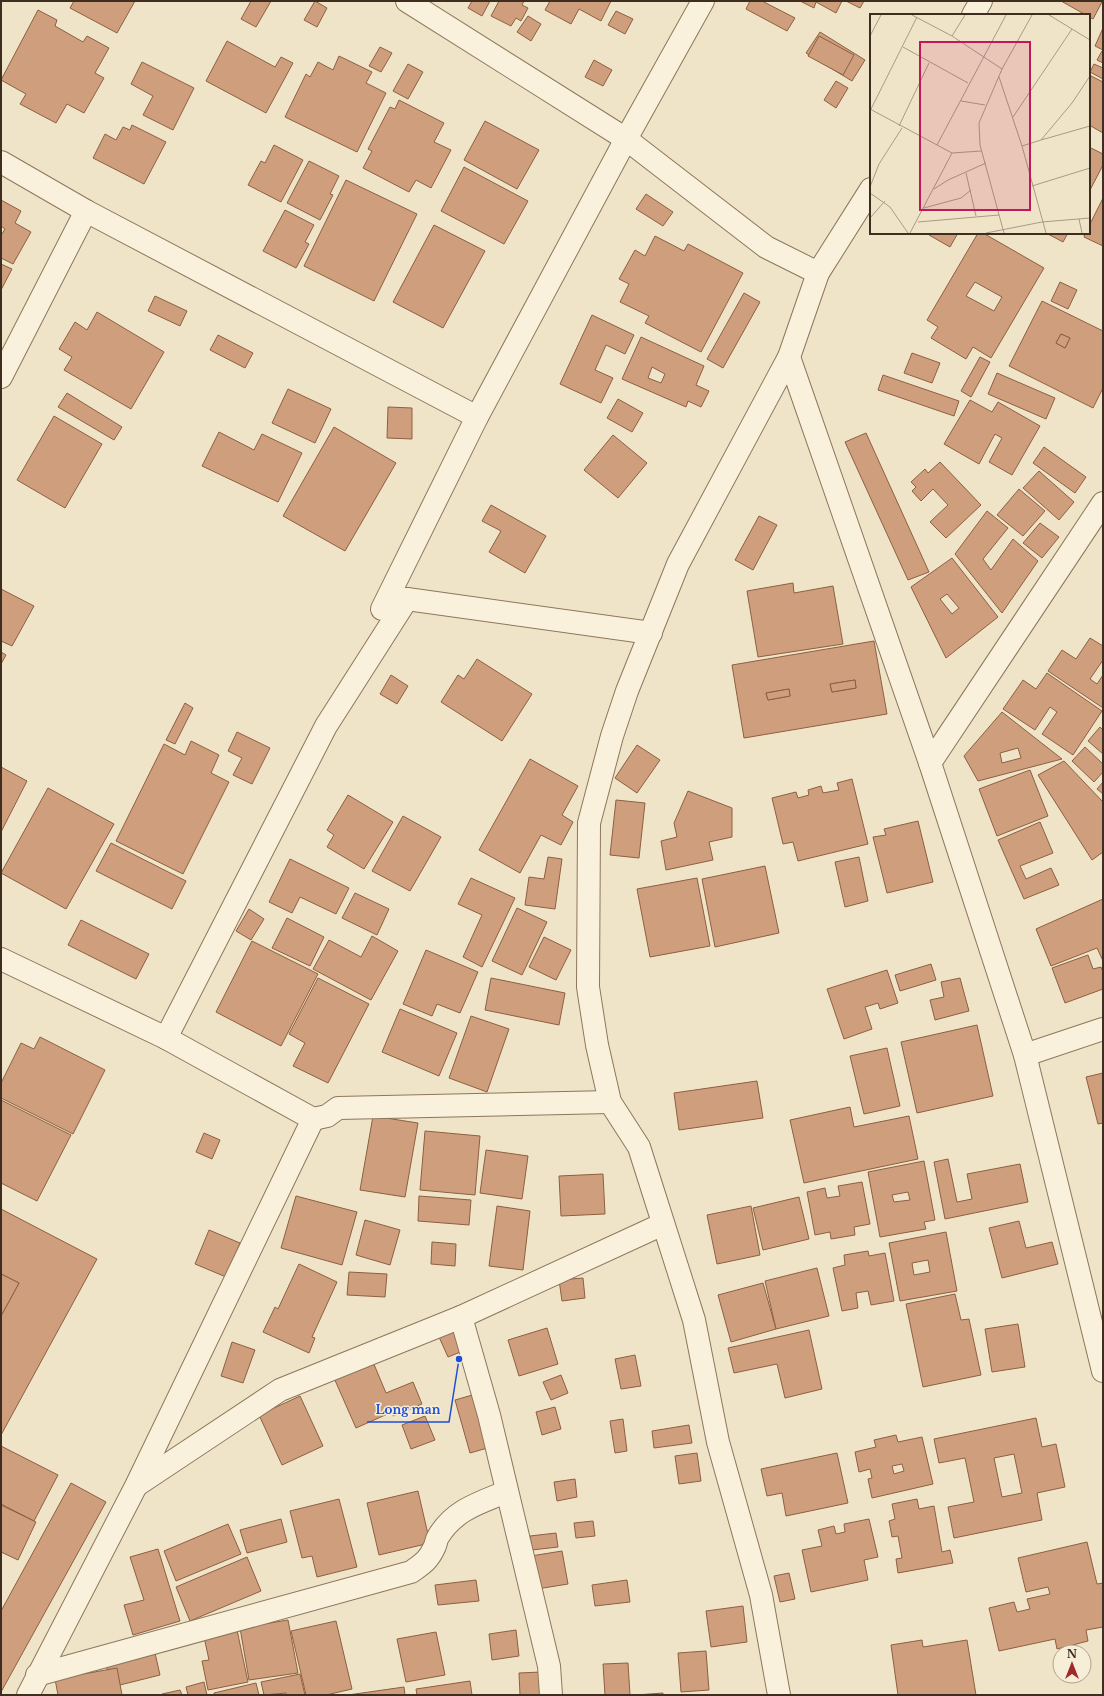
<svg xmlns="http://www.w3.org/2000/svg" width="1104" height="1696" font-family="'Libre Baskerville',serif">
<style>
.building{fill:#cf9f7d;stroke:#8d5f41;fill-rule:evenodd}
.lines{fill:none;stroke-linecap:round;stroke-linejoin:round}
.street-casing{stroke:#8d765c;stroke-width:24}
.street{stroke:#faf1dc;stroke-width:22}
.inset-road{fill:none;stroke:#a89b85;stroke-width:1}
.view{fill:#c2185b;fill-opacity:0.15;stroke:#c2185b;stroke-width:2}
.inset-edge{fill:none;stroke:#3d2e20;stroke-width:2}
.leader{fill:none;stroke:#1d4ed8;stroke-width:1.5}
.callout-dot{fill:#1d4ed8;stroke:#f7eed8;stroke-width:1.5}
.callout-label{font-size:12px;text-anchor:middle;font-weight:bold;fill:#1d4ed8;stroke:#f7eed8;stroke-width:3;stroke-linejoin:round;paint-order:stroke}
</style>
<rect width="100%" height="100%" fill="#f0e4c8"/>
<g class="building">
<path d="M74,1H135L117,33L70,8Z"/>
<path d="M251,1H271L256,27L241,19Z"/>
<path d="M315,1L327,8L317,27L304,20Z"/>
<path d="M472,1H490L482,16L468,8Z"/>
<path d="M499,1H524L522,5L528,8L521,21L516,18L511,26L491,16Z"/>
<path d="M550,1H611L601,21L579,9L571,24L545,10Z"/>
<path d="M750,1H762L795,18L787,31L746,9Z"/>
<path d="M800,1H842L836,13L816,2L814,8Z"/>
<path d="M846,1H864L860,8Z"/>
<path d="M1061,1H1099L1102,2L1093,19Z"/>
<path d="M38,10L57,20L55,26L83,42L87,36L109,48L95,73L104,78L84,113L67,104L56,123L20,104L26,94L1,80Z"/>
<path d="M616,11L633,19L625,34L608,25Z"/>
<path d="M528,16L541,24L531,41L517,32Z"/>
<path d="M1103,28V50L1095,46Z"/>
<path d="M820,32L865,60L852,81L806,53Z"/>
<path d="M819,36L854,55L843,75L808,56Z"/>
<path d="M227,41L275,67L281,57L293,63L266,113L206,81Z"/>
<path d="M380,47L392,53L381,72L369,66Z"/>
<path d="M1102,51L1103,52V63L1097,60Z"/>
<path d="M339,56L372,72L366,83L386,93L357,152L285,117L306,74L310,77L318,62L333,70Z"/>
<path d="M594,60L612,70L603,86L585,77Z"/>
<path d="M142,62L194,88L173,130L143,115L153,96L131,84Z"/>
<path d="M408,64L423,72L408,99L393,91Z"/>
<path d="M1094,64L1103,68V79L1090,72Z"/>
<path d="M1089,75L1103,82V133L1089,125Z"/>
<path d="M836,81L848,88L836,108L824,100Z"/>
<path d="M399,100L444,123L434,142L451,150L431,188L416,180L409,192L363,168L372,151L368,149L390,107L395,109Z"/>
<path d="M485,121L539,150L517,189L464,160Z"/>
<path d="M132,125L166,142L144,184L93,158L105,134L116,140L123,127L130,130Z"/>
<path d="M274,145L303,160L281,202L248,185L261,161L265,163Z"/>
<path d="M1089,147L1103,154V165L1089,192Z"/>
<path d="M309,161L339,176L330,194L333,195L320,220L287,203Z"/>
<path d="M464,167L528,201L504,244L441,211Z"/>
<path d="M346,180L417,214L374,301L304,266Z"/>
<path d="M646,194L673,212L663,226L636,209Z"/>
<path d="M1103,198V246L1084,237L1085,233H1089V226Z"/>
<path d="M1,200L21,211L15,223L31,232L13,264L1,258V233L2,234L5,229L1,226Z"/>
<path d="M285,210L314,225L305,242L309,244L296,268L263,251Z"/>
<path d="M434,225L485,251L443,328L393,302Z"/>
<path d="M930,233H958L950,247L929,235Z"/>
<path d="M978,233H983L1044,268L991,358L973,347L966,359L931,338L938,327L927,320ZM975,282L1002,297L994,311L966,296Z"/>
<path d="M1046,233H1068L1063,242Z"/>
<path d="M655,236L684,251L688,244L743,273L701,352L645,323L649,316L620,302L629,284L619,279L635,250L645,256Z"/>
<path d="M1,264L12,269L1,290Z"/>
<path d="M1060,282L1077,290L1068,309L1051,301Z"/>
<path d="M744,293L760,302L723,368L707,359Z"/>
<path d="M155,296L187,311L180,326L148,311Z"/>
<path d="M1042,301L1103,331V388L1093,408L1009,366ZM1061,334L1070,338L1065,348L1056,343Z"/>
<path d="M97,312L164,352L131,409L64,370L72,357L59,349L75,322L87,330Z"/>
<path d="M592,315L634,335L625,354L606,345L595,370L613,378L601,403L560,384Z"/>
<path d="M1061,334L1070,338L1065,348L1056,343Z"/>
<path d="M218,335L253,353L245,368L210,350Z"/>
<path d="M641,337L704,366L696,385L709,391L701,407L688,401L686,407L622,379ZM652,367L665,374L661,383L648,378Z"/>
<path d="M912,353L940,363L932,383L904,373Z"/>
<path d="M980,357L990,362L971,397L961,391Z"/>
<path d="M997,373L1055,398L1046,419L988,394Z"/>
<path d="M883,375L959,401L954,416L878,390Z"/>
<path d="M288,389L331,409L315,443L272,423Z"/>
<path d="M67,393L122,427L114,440L58,407Z"/>
<path d="M618,399L643,413L632,432L607,418Z"/>
<path d="M970,400L992,412L998,402L1040,426L1012,475L989,462L1002,438L995,434L979,464L944,444Z"/>
<path d="M388,407L412,408V439L387,438Z"/>
<path d="M54,416L102,444L65,508L17,480Z"/>
<path d="M334,427L396,463L345,551L283,516Z"/>
<path d="M219,432L254,450L262,434L302,453L278,502L202,466Z"/>
<path d="M866,433L929,572L908,580L845,442Z"/>
<path d="M613,435L647,463L618,498L584,470Z"/>
<path d="M1044,447L1086,477L1075,493L1033,463Z"/>
<path d="M940,462L981,505L946,538L930,522L948,505L933,489L921,501L912,491L916,487L911,482L925,469L928,473Z"/>
<path d="M1039,471L1074,502L1059,520L1023,488Z"/>
<path d="M1019,489L1045,511L1023,536L997,515Z"/>
<path d="M491,505L546,536L525,573L489,552L501,531L482,521Z"/>
<path d="M987,511L1008,528L983,559L991,570L1013,539L1038,561L1002,613L955,554Z"/>
<path d="M759,516L777,525L753,570L735,560Z"/>
<path d="M1040,523L1059,537L1042,558L1023,543Z"/>
<path d="M952,558L998,617L946,658L911,587ZM947,594L959,608L952,614L940,599Z"/>
<path d="M793,583L794,593L833,586L843,644L758,657L747,591Z"/>
<path d="M1,589L34,606L12,646L1,641Z"/>
<path d="M1090,638L1103,646V660L1090,679L1097,684L1103,675V708L1048,671L1062,650L1076,659Z"/>
<path d="M874,641L887,714L744,738L732,665ZM855,680L856,688L832,692L830,684ZM789,689L790,696L768,700L766,693Z"/>
<path d="M1,652L6,655L1,664Z"/>
<path d="M477,659L532,694L502,741L441,702L458,675L464,679Z"/>
<path d="M1047,673L1102,711L1073,755L1042,734L1057,712L1050,707L1035,730L1003,709L1023,680L1036,689Z"/>
<path d="M391,675L408,686L397,704L380,694Z"/>
<path d="M855,680L856,688L832,692L830,684Z"/>
<path d="M789,689L790,696L768,700L766,693Z"/>
<path d="M185,703L193,708L175,744L166,740Z"/>
<path d="M1002,712L1062,759L978,781L964,756ZM1018,748L1021,758L1002,763L1000,753Z"/>
<path d="M1100,727L1103,730V754L1088,741Z"/>
<path d="M237,732L270,748L252,784L233,775L242,758L228,751Z"/>
<path d="M191,741L219,755L211,773L229,782L183,874L116,841L164,744L185,755Z"/>
<path d="M637,745L660,760L637,793L615,778Z"/>
<path d="M1085,747L1103,764V772L1094,782L1072,761Z"/>
<path d="M530,759L578,786L562,815L573,822L561,845L541,835L520,873L479,850Z"/>
<path d="M1064,761L1103,802V852L1092,860L1038,775Z"/>
<path d="M1,767L27,781L1,832Z"/>
<path d="M1030,770L1048,816L997,836L979,789Z"/>
<path d="M852,779L868,844L798,861L793,842L783,844L772,798L796,792L798,798L809,795L808,790L821,786L823,793L839,790L837,783Z"/>
<path d="M1103,782V794L1097,789Z"/>
<path d="M48,788L114,824L66,909L1,873Z"/>
<path d="M688,791L732,808V837L709,842L713,860L666,870L661,841L677,837L674,823Z"/>
<path d="M348,795L393,822L364,869L327,847L334,835L327,830Z"/>
<path d="M616,800L645,803L639,858L610,855Z"/>
<path d="M403,816L441,837L410,891L372,871Z"/>
<path d="M918,821L933,882L887,893L873,837L886,835L884,829Z"/>
<path d="M1040,822L1053,853L1020,866L1026,879L1051,868L1059,885L1024,899L998,840Z"/>
<path d="M111,843L186,881L172,909L96,871Z"/>
<path d="M548,857L562,859L555,909L525,905L529,877L544,879Z"/>
<path d="M859,857L868,901L845,907L835,862Z"/>
<path d="M290,859L349,888L336,914L300,897L292,913L269,902Z"/>
<path d="M765,866L779,933L715,947L702,879Z"/>
<path d="M471,878L515,898L482,967L463,957L482,915L458,904Z"/>
<path d="M697,878L710,946L650,957L637,889Z"/>
<path d="M355,893L389,909L377,935L342,918Z"/>
<path d="M1103,899V961L1097,948L1051,966L1036,929Z"/>
<path d="M517,908L547,922L522,975L492,961Z"/>
<path d="M249,909L264,919L251,940L236,931Z"/>
<path d="M287,918L324,937L310,966L272,948Z"/>
<path d="M81,920L149,954L136,979L68,945Z"/>
<path d="M372,936L398,951L371,1000L313,969L329,940L361,957Z"/>
<path d="M544,937L571,950L556,980L529,967Z"/>
<path d="M252,941L318,974L281,1046L216,1012Z"/>
<path d="M426,950L478,972L460,1013L437,1004L432,1016L403,1004Z"/>
<path d="M1088,955L1093,969L1101,967L1103,972V989L1065,1003L1052,968Z"/>
<path d="M931,964L936,980L900,991L895,975Z"/>
<path d="M887,970L898,1003L880,1009L878,1003L865,1007L872,1029L844,1039L827,989Z"/>
<path d="M318,978L369,1004L328,1083L293,1066L305,1043L289,1034Z"/>
<path d="M491,978L565,993L559,1025L485,1010Z"/>
<path d="M960,978L969,1011L935,1020L930,1000L944,997L941,982Z"/>
<path d="M400,1009L457,1033L439,1076L382,1052Z"/>
<path d="M471,1016L509,1029L487,1092L449,1078Z"/>
<path d="M977,1025L993,1096L917,1113L901,1042Z"/>
<path d="M40,1037L105,1070L73,1134L1,1098V1083L21,1043L34,1049Z"/>
<path d="M887,1048L900,1106L864,1114L850,1056Z"/>
<path d="M1103,1073V1123L1098,1124L1086,1077Z"/>
<path d="M757,1081L763,1118L679,1130L674,1093Z"/>
<path d="M1,1100L71,1135L37,1201L1,1183Z"/>
<path d="M850,1107L854,1127L909,1116L918,1159L804,1183L790,1120Z"/>
<path d="M373,1116L418,1123L405,1197L360,1190Z"/>
<path d="M425,1131L480,1136L475,1195L420,1190Z"/>
<path d="M204,1133L220,1140L212,1159L196,1152Z"/>
<path d="M486,1150L528,1156L522,1199L480,1193Z"/>
<path d="M948,1159L957,1202L972,1199L967,1174L1020,1164L1028,1202L945,1219L934,1162Z"/>
<path d="M924,1161L935,1220L924,1222L926,1229L880,1237L868,1172ZM908,1192L910,1200L894,1202L892,1195Z"/>
<path d="M603,1174L605,1214L561,1216L559,1176Z"/>
<path d="M862,1182L870,1224L854,1227L855,1235L831,1239L830,1232L815,1235L807,1192L825,1188L827,1198L840,1196L838,1186Z"/>
<path d="M296,1196L357,1212L342,1265L281,1248Z"/>
<path d="M419,1196L471,1200L469,1225L418,1221Z"/>
<path d="M799,1197L809,1239L763,1250L753,1208Z"/>
<path d="M497,1206L530,1211L523,1270L489,1266Z"/>
<path d="M751,1206L760,1255L717,1264L707,1215Z"/>
<path d="M1,1209L97,1259L1,1435V1316L19,1283L1,1274Z"/>
<path d="M365,1220L400,1230L390,1265L356,1255Z"/>
<path d="M1019,1221L1026,1248L1052,1242L1058,1264L1002,1278L989,1228Z"/>
<path d="M209,1230L240,1243L226,1277L195,1264Z"/>
<path d="M946,1232L957,1291L900,1301L889,1243ZM928,1260L930,1272L914,1275L912,1263Z"/>
<path d="M432,1242L456,1244L455,1266L431,1264Z"/>
<path d="M868,1251L869,1256L885,1253L894,1301L871,1305L868,1291L856,1293L858,1308L842,1311L833,1268L845,1265L844,1255Z"/>
<path d="M299,1264L337,1282L312,1337L315,1338L309,1353L263,1332L275,1307L278,1309Z"/>
<path d="M817,1268L829,1316L776,1329L765,1281Z"/>
<path d="M349,1272L387,1274L385,1297L347,1295Z"/>
<path d="M1,1274L19,1283L1,1316Z"/>
<path d="M583,1278L585,1298L562,1301L559,1280Z"/>
<path d="M763,1283L776,1329L731,1342L718,1295Z"/>
<path d="M955,1294L961,1320L969,1319L981,1375L923,1387L906,1304Z"/>
<path d="M1018,1324L1025,1367L992,1372L985,1329Z"/>
<path d="M547,1328L558,1364L519,1376L508,1340Z"/>
<path d="M454,1330L463,1351L448,1357L439,1337Z"/>
<path d="M809,1330L822,1389L785,1398L777,1364L734,1373L728,1348Z"/>
<path d="M232,1342L255,1350L243,1383L221,1376Z"/>
<path d="M635,1355L641,1386L621,1389L615,1359Z"/>
<path d="M373,1362L386,1393L413,1382L422,1404L393,1416L392,1412L356,1428L334,1378Z"/>
<path d="M561,1375L568,1393L551,1400L543,1382Z"/>
<path d="M476,1394L491,1447L470,1453L455,1400Z"/>
<path d="M300,1396L323,1446L282,1465L259,1415Z"/>
<path d="M555,1407L561,1429L542,1435L536,1412Z"/>
<path d="M425,1416L435,1440L411,1449L402,1425Z"/>
<path d="M1036,1418L1042,1447L1056,1444L1065,1487L1037,1493L1042,1520L954,1538L948,1507L974,1502L965,1458L939,1463L934,1439ZM1014,1454L1022,1493L1002,1497L994,1458Z"/>
<path d="M623,1419L627,1451L615,1453L610,1421Z"/>
<path d="M689,1425L692,1443L654,1448L652,1431Z"/>
<path d="M896,1435L898,1442L922,1437L933,1484L872,1498L868,1479L872,1478L870,1469L859,1472L855,1452L876,1447L874,1440ZM902,1464L904,1471L894,1474L892,1466Z"/>
<path d="M1,1446L58,1475L34,1521L1,1504Z"/>
<path d="M697,1453L701,1481L679,1484L675,1456Z"/>
<path d="M837,1453L848,1503L786,1516L782,1493L767,1496L761,1469Z"/>
<path d="M575,1479L577,1497L557,1501L554,1482Z"/>
<path d="M71,1483L106,1502L1,1692V1611Z"/>
<path d="M418,1491L430,1543L379,1555L367,1503Z"/>
<path d="M339,1499L357,1567L317,1577L312,1556L302,1558L290,1511Z"/>
<path d="M917,1499L919,1509L934,1506L942,1552L950,1550L953,1563L898,1573L896,1559L902,1558L898,1536L892,1537L889,1521L895,1519L892,1504Z"/>
<path d="M1,1505L36,1522L18,1560L1,1552Z"/>
<path d="M281,1519L287,1542L247,1553L240,1530Z"/>
<path d="M869,1519L878,1557L864,1560L868,1580L811,1592L802,1550L822,1546L818,1530L834,1526L836,1534L845,1532L844,1524Z"/>
<path d="M593,1521L595,1536L576,1538L574,1523Z"/>
<path d="M228,1524L241,1554L176,1581L164,1551Z"/>
<path d="M556,1533L558,1547L532,1550L530,1536Z"/>
<path d="M1087,1542L1097,1584L1103,1583V1627L1086,1630L1088,1641L1057,1649L1055,1639L999,1651L989,1608L1014,1602L1017,1612L1030,1609L1027,1599L1050,1594L1048,1587L1026,1592L1018,1558Z"/>
<path d="M158,1549L180,1621L133,1635L124,1605L144,1600L130,1557Z"/>
<path d="M562,1551L568,1584L537,1589L531,1556Z"/>
<path d="M247,1557L261,1591L190,1621L176,1587Z"/>
<path d="M789,1573L795,1599L780,1602L774,1576Z"/>
<path d="M476,1580L479,1601L438,1605L435,1585Z"/>
<path d="M627,1580L630,1602L595,1606L592,1585Z"/>
<path d="M743,1606L747,1642L711,1647L706,1611Z"/>
<path d="M288,1620L298,1673L249,1680L240,1628Z"/>
<path d="M336,1621L352,1689L326,1695H306L291,1631Z"/>
<path d="M237,1630L248,1682L208,1690L202,1661L209,1660L204,1637Z"/>
<path d="M516,1630L519,1656L492,1660L489,1634Z"/>
<path d="M436,1632L445,1675L406,1682L397,1639Z"/>
<path d="M922,1640L923,1647L967,1640L976,1695H898L891,1645Z"/>
<path d="M706,1651L709,1690L681,1692L678,1653Z"/>
<path d="M155,1653L160,1675L112,1687L106,1665Z"/>
<path d="M628,1663L630,1695H605L603,1664Z"/>
<path d="M117,1668L122,1695H58L55,1679Z"/>
<path d="M541,1672L542,1695H520L519,1673Z"/>
<path d="M300,1674L305,1695H286V1693L264,1695L261,1682Z"/>
<path d="M470,1681L472,1695H417L416,1689Z"/>
<path d="M204,1682L207,1695H188L186,1687Z"/>
<path d="M256,1683L259,1695H214V1693Z"/>
<path d="M404,1687L405,1695H348Z"/>
<path d="M180,1690L182,1695H162V1694Z"/>
<path d="M663,1693V1695H636Z"/>
</g>
<g class="lines">
<defs>
<g id="street">
<path d="M407,1L626,139L766,247L818,273"/>
<path d="M973,15L981,1"/>
<path d="M1,162L86,211L477,417"/>
<path d="M789,357L930,763L1025,1055L1103,1371"/>
<path d="M1,377L86,211"/>
<path d="M407,599L651,633"/>
<path d="M930,763L1103,503"/>
<path d="M1,959L166,1038L313,1119L327,1116L338,1108L610,1102"/>
<path d="M166,1038L326,726L407,599L382,609L477,417L626,139L703,1"/>
<path d="M1025,1055L1103,1029"/>
<path d="M461,1317L489,1415L549,1666L551,1695"/>
<path d="M137,1485L280,1390L461,1317L663,1224"/>
<path d="M37,1675L411,1572C422,1564 428,1561 434,1548C436,1545 436,1540 438,1537C454,1510 479,1503 506,1492"/>
<path d="M28,1695L136,1486L313,1119"/>
<path d="M779,1695L761,1595L718,1442L694,1320L639,1147L610,1102L597,1045L588,987L589,823L612,736L627,691L678,564L789,357L818,273L871,189"/>
</g>
</defs>
<use href="#street" class="street-casing"/>
<use href="#street" class="street"/>
</g>
<g transform="translate(870 14)">
<rect width="220" height="220" fill="#f0e4c8"/>
<path class="inset-road" d="M42,1L82,22L132,55M179,1L220,26M0,22L11,1M82,22L95,1M33,33L98,69M129,63L152,132L176,219M91,87L115,91M0,95L82,139L111,137M0,97L47,3M143,103L202,15M29,112L59,49M171,126L220,112M67,131L136,1M152,132L171,126L202,89L220,62M96,159L106,202M162,172L220,154M0,173L9,150L32,114M64,175L78,166L116,149M0,179L20,193L38,219M54,194L91,184L101,176M0,204L15,187M209,205L212,219M48,208L129,201M40,219L82,139M116,219L172,208L220,204M134,219L110,131L109,109L132,55L162,1"/>
<path class="view" d="M50,28H160V196H50Z"/>
<rect width="220" height="220" class="inset-edge"/>
</g>
<path class="leader" d="M459 1359L449 1422H367"/>
<circle class="callout-dot" cx="459" cy="1359" r="4"/>
<g class="callout-label">
<text x="408" y="1414">Long man</text>
</g>
<rect width="1104" height="1696" fill="none" stroke="#3d2e20" stroke-width="4"/>
<g transform="translate(1072 1664)"><circle r="19" fill="#f7eed8" stroke="#ada18e"/>
<path d="M0-3L7 15L0 10L-7 15Z" fill="#9e2a2b"/>
<text y="-6" font-size="11" font-weight="bold" text-anchor="middle" fill="#3d2e20">N</text>
</g>
</svg>
